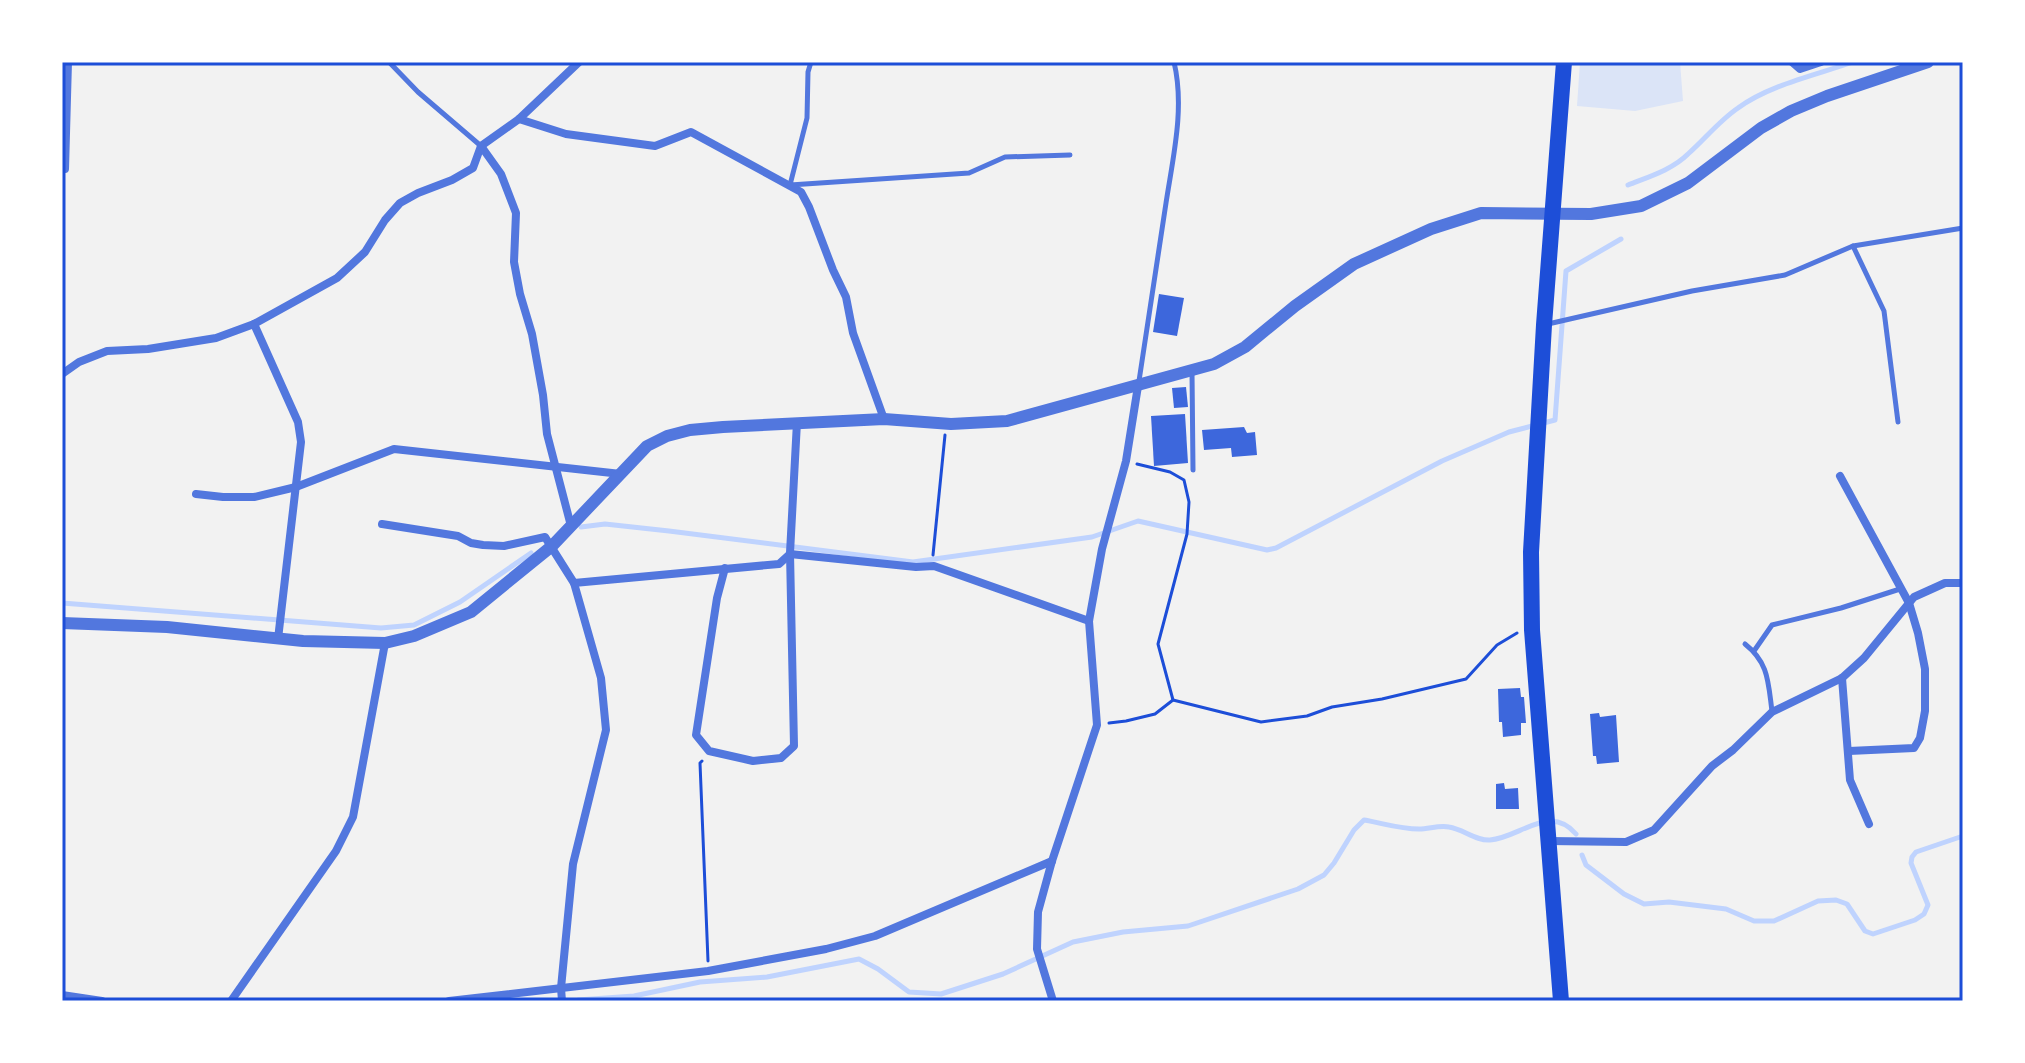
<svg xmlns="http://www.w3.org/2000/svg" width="2025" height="1063" font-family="'Open Sans',sans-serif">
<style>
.green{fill:#dbe4f7}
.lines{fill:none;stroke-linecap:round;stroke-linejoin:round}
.stream{stroke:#bfd3fe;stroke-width:5}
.building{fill:#3d67dc}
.path{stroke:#1d4ed8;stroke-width:3}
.service{stroke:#5277de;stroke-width:5}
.minor{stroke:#5277de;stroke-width:8}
.tertiary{stroke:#5277de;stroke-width:12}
.trunk{stroke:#1d4ed8;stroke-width:16}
.neatline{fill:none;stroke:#1d4ed8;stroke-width:3}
</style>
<rect width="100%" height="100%" fill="#f2f2f2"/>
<path class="green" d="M1580,62H1680L1683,101L1635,111L1577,106Z"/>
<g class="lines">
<g class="stream">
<path d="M1628,185C1648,177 1672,170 1688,154C1705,139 1719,121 1738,108C1769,85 1816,75 1853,62"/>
<path d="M581,527L605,524L669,531L913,562L1092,537L1138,521L1267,550L1276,548L1442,461L1509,432L1555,420L1566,271L1621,239"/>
<path d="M62,603L381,628L414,625L460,602L531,553"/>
<path d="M1582,855L1586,865L1624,894L1644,904L1669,902L1726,909L1754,921H1774L1818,901L1836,900L1847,904L1865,931L1873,934L1915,920L1924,914L1928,905L1911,863L1912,857L1916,852L1963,836"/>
<path d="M578,1000L634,996L700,982L767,977L859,959L878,969L909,992L941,994L1003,974L1073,942L1123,932L1188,926L1298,889L1324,875L1334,863L1354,830L1364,820C1382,823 1400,829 1419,829C1429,829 1439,825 1449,827C1463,829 1476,841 1490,840C1519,838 1550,803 1576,834"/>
</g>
</g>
<g class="building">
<path d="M1159,294L1184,298L1177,336L1153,332Z"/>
<path d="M1186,387L1188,407L1174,408L1172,388Z"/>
<path d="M1185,414L1188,463L1154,466L1151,416Z"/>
<path d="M1244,427L1247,433L1255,432L1257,455L1232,457L1231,448L1204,450L1202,430Z"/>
<path d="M1520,688L1521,697H1524L1526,723H1521V735L1503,737L1502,722H1499L1498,689Z"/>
<path d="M1599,713L1600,717L1616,715L1619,762L1597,764L1596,756H1593L1590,714Z"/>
<path d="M1504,783L1505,789L1518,788L1519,809H1496V784Z"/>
</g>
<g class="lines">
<g class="path">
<path d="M1137,464L1170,472L1184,480L1189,502L1187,534L1158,644L1173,700"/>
<path d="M933,555L945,435"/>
<path d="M1109,723L1126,721L1155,714L1173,700L1261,722L1307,716L1332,707L1382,699L1466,679L1497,645L1517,633"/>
<path d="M702,761L700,763L708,961"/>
</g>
<g class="service">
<path d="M389,62L418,92L481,146"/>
<path d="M811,62L808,72L807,118L790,185L969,173L1005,157L1070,155"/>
<path d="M1853,246L1884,311L1898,422"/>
<path d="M1548,324L1692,291L1785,275L1853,246L1963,228"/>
<path d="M1192,372L1193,470"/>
<path d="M1139,381C1148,322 1157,263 1166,203C1173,157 1185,108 1174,62"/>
<path d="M1745,644C1769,663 1768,682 1772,711"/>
<path d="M1754,651L1772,625L1841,608L1900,589"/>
</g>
<g class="minor">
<path d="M1792,62L1800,69L1821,62"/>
<path d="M519,119L566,134L655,146L691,132L801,192L809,207L833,270L846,297L853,333L884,419"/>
<path d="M481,146L501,174L516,213L514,262L520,294L532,334L543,395L547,434L571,526"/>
<path d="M65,169L68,62"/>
<path d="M254,324L298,422L301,442L278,639"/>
<path d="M62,374L79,362L107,351L148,349L216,338L254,324L337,278L365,252L385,220L400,203L418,193L452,180L473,168L481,146L519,119L579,62"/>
<path d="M1840,476L1909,603L1918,633L1925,669V711L1920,738L1914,748L1849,751"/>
<path d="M196,494L223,497H254L296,487L394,449L621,474"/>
<path d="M382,524L458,536L471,543L483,545L504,546L545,537L574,583L601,678L606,730L573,864L561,988L562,1001"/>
<path d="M725,568L717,598L696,735L709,751L753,761L781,758L794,746L790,553L797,422"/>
<path d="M574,583L779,564L790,554L916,567L934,566L1089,621"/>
<path d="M1842,678L1850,780L1869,824"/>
<path d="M1549,841L1626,842L1654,830L1712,766L1733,750L1772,712L1842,678L1864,658L1914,597L1945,583H1963"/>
<path d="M62,995L102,1001"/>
<path d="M231,1001L336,851L353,817L385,643"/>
<path d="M449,1001L708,971L826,949L875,936L1052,861"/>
<path d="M1053,1001L1037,949L1038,912L1052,861L1097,725L1089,621L1102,549L1126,461L1138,386"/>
</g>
<path class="tertiary" d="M62,623L167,627L303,641L385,643L414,636L471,612L552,546L647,446L667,436L690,430L723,427L884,419L951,424L1007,421L1214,364L1245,347L1295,306L1354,264L1431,229L1481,213L1591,214L1641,206L1688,183L1761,128L1791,111L1827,96L1928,62"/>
<path class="trunk" d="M1561,1001L1532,630L1531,552L1544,325L1564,62"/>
</g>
<rect width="2025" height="1063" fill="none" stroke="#ffffff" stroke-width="128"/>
<rect x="64" y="64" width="1897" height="935" class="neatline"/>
</svg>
